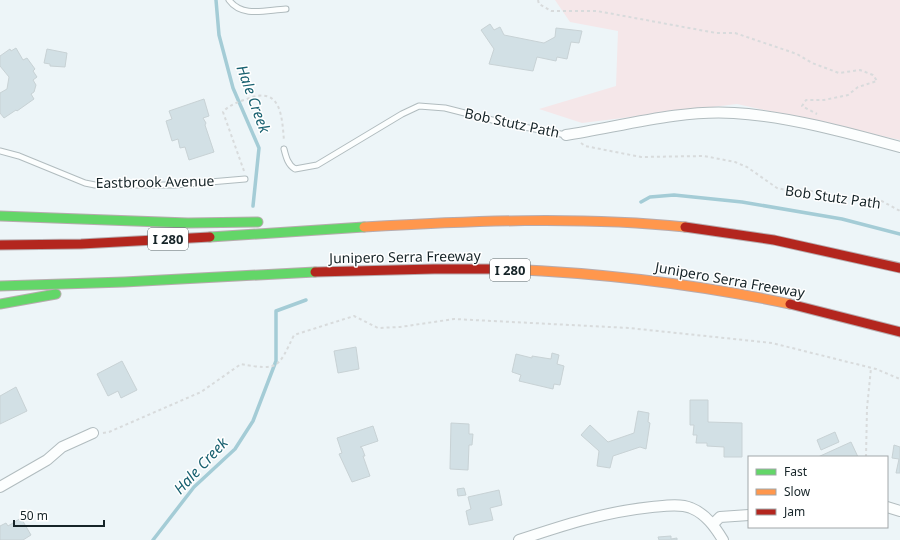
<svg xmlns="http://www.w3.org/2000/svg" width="900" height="540" font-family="'Noto Sans',sans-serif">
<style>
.green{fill:#f5e7e9}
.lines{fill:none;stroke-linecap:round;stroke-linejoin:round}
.stream{stroke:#a4ccd6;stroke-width:3.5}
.building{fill:#d2e0e5;stroke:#c8d2d5}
.lane-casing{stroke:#b1bcbf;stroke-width:7}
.street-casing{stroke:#b1bcbf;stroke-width:12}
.fast-casing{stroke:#b7abae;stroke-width:11}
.slow-casing{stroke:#b7abae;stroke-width:11}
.jam-casing{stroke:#b7abae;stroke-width:11}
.path{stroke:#d8dbdc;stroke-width:2;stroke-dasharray:3 3;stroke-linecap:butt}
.lane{stroke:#fcfefe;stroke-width:5}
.street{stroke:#fcfefe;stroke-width:10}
.fast{stroke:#63d668;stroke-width:9}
.slow{stroke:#ff974d;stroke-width:9}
.jam{stroke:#b3261e;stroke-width:9}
.labels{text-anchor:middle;stroke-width:3;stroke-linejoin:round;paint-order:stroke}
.shield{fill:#fff;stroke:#5c6668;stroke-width:1}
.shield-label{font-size:13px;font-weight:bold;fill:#162428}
.street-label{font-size:14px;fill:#162428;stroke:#fff}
.water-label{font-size:15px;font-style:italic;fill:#196170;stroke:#fff}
</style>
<rect width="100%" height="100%" fill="#edf5f8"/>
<path class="green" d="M555,0H900V140L737,104L582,123L539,109L616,86L618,31L570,22Z"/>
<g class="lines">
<g class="stream">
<path d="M216,0L219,35L233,88L259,148L253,206"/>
<path d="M641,202L650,197L674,195L742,202L842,219L900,234"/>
<path d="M153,540L194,487L235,449L253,421L276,361V311L306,300"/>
</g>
</g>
<g class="building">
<path d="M490,24L494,30L500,27L504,35L544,43L555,37L556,28L582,31L579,43L571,42L567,59L557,57L556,61L537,57L533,71L489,64L494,49L481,30Z"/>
<path d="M16,48L23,60L27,58L35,69L33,71L37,77L33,80L36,85L34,92L31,94L34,99L17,111L16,110L4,118L0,113V93L7,89L9,77L0,66V56L10,49L11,51Z"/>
<path d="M47,49L67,53L65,67L50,66V64L44,63Z"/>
<path d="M204,99L209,116L203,118L206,123L205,125L214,152L189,160L185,147L180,148L178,139L172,141L166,121L172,119L169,111Z"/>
<path d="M356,347L359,369L338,373L334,351Z"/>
<path d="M552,353L559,355L557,364L564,366L560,385L554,384L553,389L519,381L521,375L512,372L516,354L532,358V356L551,359Z"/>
<path d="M122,361L137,390L121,398L118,391L108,396L97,374Z"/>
<path d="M16,387L27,411L0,424V396Z"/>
<path d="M690,400H708V422L742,423V457H724V447L707,446V443H696L697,435H693L694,425H690Z"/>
<path d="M638,411L649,413L648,422L650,423L646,449L640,447L613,456L610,468L597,466L599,451L581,435L590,425L608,442L634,433Z"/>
<path d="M451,423L469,424V434H473L472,445H469L468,470L450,469Z"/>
<path d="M373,426L378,441L360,447L362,448L365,456H363L370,476L352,482L339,454L342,453L337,438Z"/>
<path d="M835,432L839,442L821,450L817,440Z"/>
<path d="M851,442L858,457H818Z"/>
<path d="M894,445L900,447V473H896L899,459L892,458Z"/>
<path d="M464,488L466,495L458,496L457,489Z"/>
<path d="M499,490L502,505L490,508L493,520L469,525L466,511L471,509L468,497Z"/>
<path d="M21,518L31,535L23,540H0V526L6,523L8,526Z"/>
<path d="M671,536V539L677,538V540H659L658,537Z"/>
</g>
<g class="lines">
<defs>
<g id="lane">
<path d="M229,0C242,18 266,10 286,9"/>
<path d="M284,149C286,157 288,165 295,169L317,165L402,114L419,106L445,108L508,124L566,135"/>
<path d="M0,151L19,156L85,183L95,185H175L245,179"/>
</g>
<g id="street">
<path d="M566,135C618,127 682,109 734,113C787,116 849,133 900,147"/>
<path d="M0,487L47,460L62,447L93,433"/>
<path d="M887,507L900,511"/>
<path d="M713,524L720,517L749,515"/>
<path d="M519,540C564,525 604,512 652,507C663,506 680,503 691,508C706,514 715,527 723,540"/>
</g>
<g id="fast">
<path d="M0,216L188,223L258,222"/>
<path d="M210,237L364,227"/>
<path d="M0,286L124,282L315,272"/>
<path d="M0,304L56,294"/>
</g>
<g id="slow">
<path d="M364,227C470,221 579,216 685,227"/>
<path d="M505,269C601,273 696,284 790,304"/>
</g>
<g id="jam">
<path d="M685,227L774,240L900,268"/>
<path d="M0,245L81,244L210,237"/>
<path d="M315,272L434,269H505"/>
<path d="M790,304L900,332"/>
</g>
</defs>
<use href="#lane" class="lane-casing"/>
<use href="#street" class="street-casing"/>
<use href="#fast" class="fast-casing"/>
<use href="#slow" class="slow-casing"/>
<use href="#jam" class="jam-casing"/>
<g class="path">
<path d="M538,0L539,4L551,11H597L716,33H735L797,54L812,63L839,73L860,70L873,75L877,81L858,87L848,95L824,100H806L802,106L817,114"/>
<path d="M581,143L585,146L641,157L704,156L735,162L747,167L777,188L790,191L800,189L849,198L880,200L900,211"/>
<path d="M244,171L223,112C229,105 238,102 247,99C281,85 282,116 284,141"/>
<path d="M103,433L109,432L201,392L241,364C279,371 278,368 294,335L354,316L378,328L400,327L454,319L629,328L772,343L876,369L900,379"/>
<path d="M866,457L867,408L871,368"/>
</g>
<use href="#lane" class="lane"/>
<use href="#street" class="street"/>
<use href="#fast" class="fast"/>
<use href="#slow" class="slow"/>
<use href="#jam" class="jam"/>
</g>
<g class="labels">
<g class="shield">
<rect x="148" y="228" width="40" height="22" rx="3"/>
<rect x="490" y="259" width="40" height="22" rx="3"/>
</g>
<g class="shield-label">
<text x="168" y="244">I 280</text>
<text x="510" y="275">I 280</text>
</g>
<g class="street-label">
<text transform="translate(512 123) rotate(12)" y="5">Bob Stutz Path</text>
<text transform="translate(155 182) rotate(-1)" y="5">Eastbrook Avenue</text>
<text transform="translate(833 197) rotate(8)" y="5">Bob Stutz Path</text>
<text transform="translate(405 257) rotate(-1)" y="5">Junipero Serra Freeway</text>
<text transform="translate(730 280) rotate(10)" y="5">Junipero Serra Freeway</text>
</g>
<g class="water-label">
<text transform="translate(253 99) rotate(70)" y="5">Hale Creek</text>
<text transform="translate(201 466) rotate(-47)" y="5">Hale Creek</text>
</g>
</g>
<rect x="748" y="456" width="140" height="72" fill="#ffffff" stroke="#a2a7a9"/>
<rect x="756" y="469" width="20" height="6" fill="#63d668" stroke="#a2a7a9"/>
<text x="784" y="476" font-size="12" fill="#162428">Fast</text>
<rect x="756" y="489" width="20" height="6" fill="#ff974d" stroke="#a2a7a9"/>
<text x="784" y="496" font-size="12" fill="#162428">Slow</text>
<rect x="756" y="509" width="20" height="6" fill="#b3261e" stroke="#a2a7a9"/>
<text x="784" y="516" font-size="12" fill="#162428">Jam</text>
<path d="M14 520v6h90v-6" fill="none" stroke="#162428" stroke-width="2"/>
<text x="20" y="520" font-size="12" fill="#162428" stroke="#ffffff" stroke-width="3" paint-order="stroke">50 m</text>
</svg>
